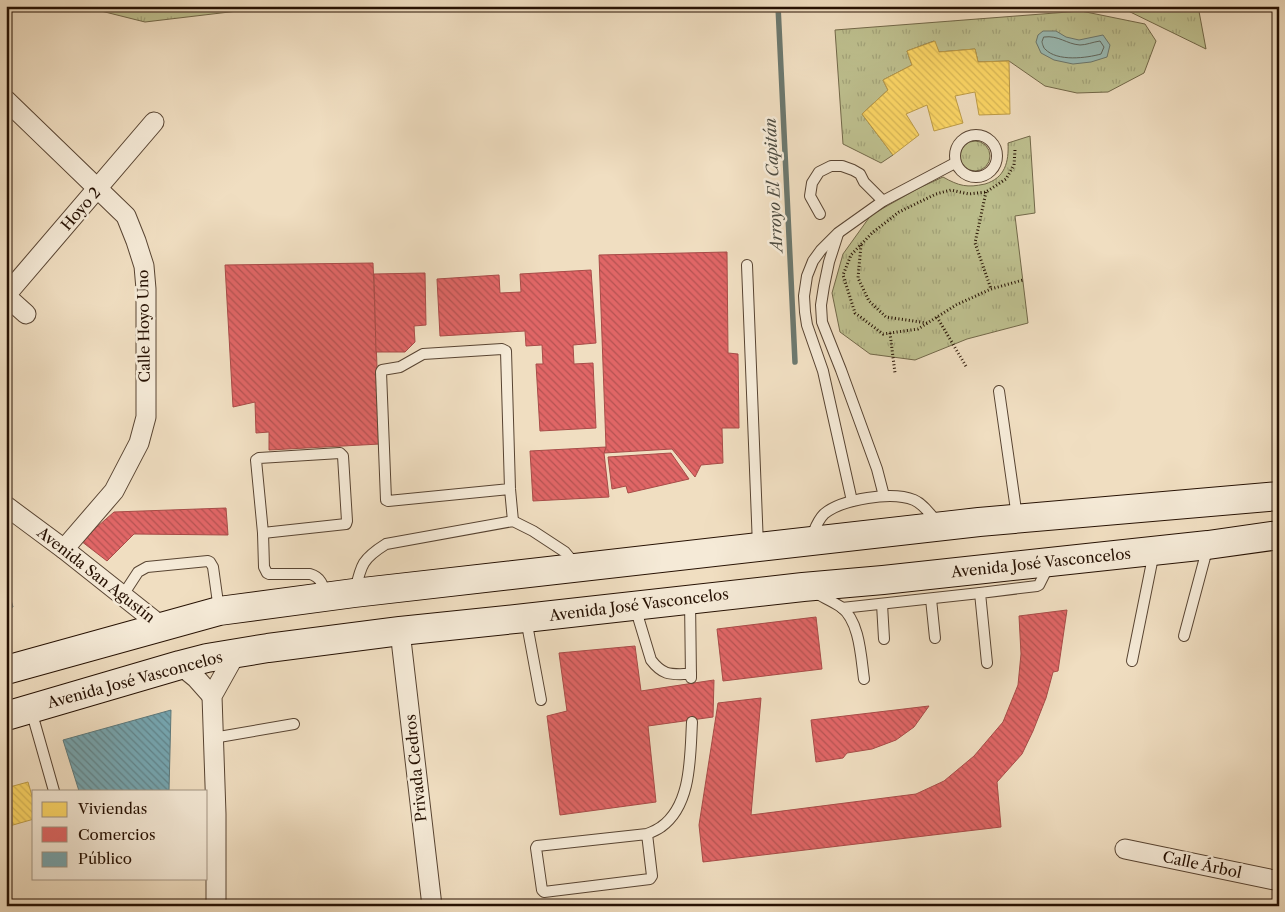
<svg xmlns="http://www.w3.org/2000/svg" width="1285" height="912" font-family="'Libre Caslon Text',serif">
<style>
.grass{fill:url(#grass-tufts);stroke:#726849}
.water{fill:#9abcb6;stroke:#6c786e}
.homes{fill:url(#homes-back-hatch);stroke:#be9d48}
.shops{fill:url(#shops-back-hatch);stroke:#a84c48}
.public{fill:url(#public-back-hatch);stroke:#5e797b}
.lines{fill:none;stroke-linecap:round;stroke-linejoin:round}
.shore{stroke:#60665c;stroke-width:1}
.stream{stroke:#6c786e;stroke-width:5.5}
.service-casing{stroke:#584432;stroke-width:12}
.minor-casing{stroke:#584432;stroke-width:21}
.secondary-casing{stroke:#261103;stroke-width:30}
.path{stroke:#261103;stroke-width:3;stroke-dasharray:1 2.5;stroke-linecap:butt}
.service{stroke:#f5ead7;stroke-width:10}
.minor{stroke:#f5ead7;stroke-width:19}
.secondary{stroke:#f5ead7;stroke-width:28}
.labels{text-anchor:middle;stroke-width:5;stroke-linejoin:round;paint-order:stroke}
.street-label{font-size:15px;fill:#261103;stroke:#f5ead7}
.water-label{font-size:16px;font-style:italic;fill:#4f4d42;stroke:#f5ead7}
</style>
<defs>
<pattern id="grass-tufts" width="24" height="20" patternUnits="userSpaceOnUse" patternTransform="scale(1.25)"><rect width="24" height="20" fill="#bec08f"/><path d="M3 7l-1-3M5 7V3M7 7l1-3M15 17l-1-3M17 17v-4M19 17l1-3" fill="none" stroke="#a3a47a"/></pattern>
<pattern id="homes-back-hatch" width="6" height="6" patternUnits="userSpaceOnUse" patternTransform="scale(1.25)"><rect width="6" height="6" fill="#ffd966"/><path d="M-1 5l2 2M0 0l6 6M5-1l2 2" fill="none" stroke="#dab957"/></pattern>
<pattern id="shops-back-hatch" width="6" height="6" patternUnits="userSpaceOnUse" patternTransform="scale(1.25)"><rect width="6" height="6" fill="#e06666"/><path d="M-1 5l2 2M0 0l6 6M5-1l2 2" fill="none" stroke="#b55352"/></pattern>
<pattern id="public-back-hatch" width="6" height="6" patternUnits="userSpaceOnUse" patternTransform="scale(1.25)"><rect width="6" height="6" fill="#76a5af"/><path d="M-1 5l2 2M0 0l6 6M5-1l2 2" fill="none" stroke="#61858c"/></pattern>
</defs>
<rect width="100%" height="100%" fill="#f0dec1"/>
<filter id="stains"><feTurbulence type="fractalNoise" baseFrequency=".004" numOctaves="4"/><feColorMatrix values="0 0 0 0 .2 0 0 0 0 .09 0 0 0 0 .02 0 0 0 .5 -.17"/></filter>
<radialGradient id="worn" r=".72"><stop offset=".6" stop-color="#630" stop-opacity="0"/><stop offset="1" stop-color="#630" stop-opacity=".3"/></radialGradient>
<g class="grass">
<path d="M81,6H280L145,22Z"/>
<path d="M1118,6H1198L1206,49Z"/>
<path d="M1081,11L1145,24L1156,41L1144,73L1108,92L1077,93L1045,86L1009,61L978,62L975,49L939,52L934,41L907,51L912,65L883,80L888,90L862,114L893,155L881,163L843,144L835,30Z"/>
<path d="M1030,136L1035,213L1015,216L1028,323L967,339L915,360L870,354L840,332L832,293L843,254L871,215L919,188L943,177C959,186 967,188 985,184C1005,178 1009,162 1008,143Z"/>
<circle cx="975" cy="156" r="15"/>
</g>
<path class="water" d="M1043,31H1056L1066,37L1079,40L1103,35L1110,45L1107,57L1091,62L1073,64L1054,60L1041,53L1036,42L1038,35Z"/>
<g class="homes">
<path d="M935,41L939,52L975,49L978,62L1009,61L1010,114L979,115L975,92L955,96L963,123L934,131L927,105L906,114L919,135L893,155L862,114L888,90L883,80L912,65L907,51Z"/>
<path d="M28,782L34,803V819L6,827V788Z"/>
</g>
<g class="shops">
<path d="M727,252L728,353L738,354L739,428H722L723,463L701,465L695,477L672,449L604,453L606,447L599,255Z"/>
<path d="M373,263L380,444L269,450V432L256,433L255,402L233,407L225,265Z"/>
<path d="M591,270L596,343L573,345L574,364L593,363L596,428L540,431L536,364H543L542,345L526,346L525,331L440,336L437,279L499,275L500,293L521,292L520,274Z"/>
<path d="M425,273L426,325L414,326L415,342L405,352H376L374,274Z"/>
<path d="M606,447L604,453L609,497L533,501L530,451Z"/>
<path d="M671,453L689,479L628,493L626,486L612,489L608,457Z"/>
<path d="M226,508L228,535L134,534L107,561L81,541L114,512Z"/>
<path d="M1067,610L1058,671L1053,672L1046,698L1033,731L1022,754L997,782L1001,827L703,862L699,825L718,703L761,698L751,815L916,794L944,781L974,756L1003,722L1018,685L1021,654L1019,616Z"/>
<path d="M816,617L822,669L723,681L717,629Z"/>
<path d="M635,646L641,691L714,680L713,717L648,726L656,802L560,815L547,716L567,711L559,653Z"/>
<path d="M929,706L914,727L896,740L872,749L847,753L843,758L816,762L811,720Z"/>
</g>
<g class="public">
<path d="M6,583L13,607L6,609Z"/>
<path d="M171,710L169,791H79L63,740Z"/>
</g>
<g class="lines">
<path class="shore" d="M1044,37C1059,35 1066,44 1080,45C1086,45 1093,42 1100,41L1104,47L1101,54C1087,58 1057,62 1045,49C1044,49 1042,43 1042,42Z"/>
<path class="stream" d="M778,6L795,362"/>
<defs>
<g id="service">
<circle cx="976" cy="156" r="21"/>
<path d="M820,214L810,196L812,183L819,172L831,166H842L853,170L860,174L864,182L883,201"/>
<path d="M838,234L829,262L824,286L821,305L822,322L841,370L877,469L884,496"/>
<path d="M747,265L758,546"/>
<path d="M999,391L1017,517"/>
<path d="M340,453L343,456L347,521L346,524L263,533L256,460L259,458Z"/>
<path d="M510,489L388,501L386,500L381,372L382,370L400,367L423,354L502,349L506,351L510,489L513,521"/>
<path d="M852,501L823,371L807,325L805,312L804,296L807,276L813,261L821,250L838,233L883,201L955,163"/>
<path d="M263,533L264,567L267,573L269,574H310C321,577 323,585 326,596"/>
<path d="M811,538C815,529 817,521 824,514C842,499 892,491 914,500C924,504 931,516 939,524"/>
<path d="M355,591C361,565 362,559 386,544L513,521L533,531L565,552L575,564"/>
<path d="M814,592C822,597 832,601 841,607C860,621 861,658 864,679"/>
<path d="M123,595L138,572L147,567L208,561L210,562L213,567L219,610"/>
<path d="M931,599L935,638"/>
<path d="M690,600L691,678"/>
<path d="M882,604L884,639"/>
<path d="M635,607L651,660C664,677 672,674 691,674"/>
<path d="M842,608L980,593"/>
<path d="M526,619L541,700"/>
<path d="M1184,636L1208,546"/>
<path d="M1132,661L1154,552"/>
<path d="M987,663L980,593L1037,586L1039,585L1049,565"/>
<path d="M31,710L54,791"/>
<path d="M213,738L294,724"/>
<path d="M647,834L652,876L650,879L544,892L542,890L536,848L537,846L647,834C652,832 657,830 661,827C692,805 690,756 692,722"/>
</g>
<g id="minor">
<path d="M6,100L126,216L136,241L144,266L146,289V417L139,443L114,491L64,549"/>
<path d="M6,295L154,122"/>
<path d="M6,296L26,314"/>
<path d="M6,506L64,549L161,626"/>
<path d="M400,631L432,906"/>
<path d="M180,665L196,678L212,696"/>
<path d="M1125,849L1279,881"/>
<path d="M216,906V814L212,696L236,653"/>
</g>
<g id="secondary">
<path d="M6,670L219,611L354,593L979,522L1279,496"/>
<path d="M6,716L180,665L207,658L268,648L400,631L525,618L803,587L883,580L1050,562L1208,545L1279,535"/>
</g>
</defs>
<use href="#service" class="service-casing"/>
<use href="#minor" class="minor-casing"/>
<use href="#secondary" class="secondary-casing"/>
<g class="path">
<path d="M1015,150L1014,165L1006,179L986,192L969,194L951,190L936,194L899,212L872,233L851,255L843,275L855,313L883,334L918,329L956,305L991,289L1023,280"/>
<path d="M986,192L975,243L991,289"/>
<path d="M861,245L858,278L869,301L886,317L927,323"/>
<path d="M937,317L967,368"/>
<path d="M890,333L895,373"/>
</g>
<use href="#service" class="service"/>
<use href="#minor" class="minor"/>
<use href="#secondary" class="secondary"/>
</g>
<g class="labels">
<g class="street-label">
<text transform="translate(81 209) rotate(-49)" y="5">Hoyo 2</text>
<text transform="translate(144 326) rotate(-91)" y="5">Calle Hoyo Uno</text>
<text transform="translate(1041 563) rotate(-6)" y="5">Avenida José Vasconcelos</text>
<text transform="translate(96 575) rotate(38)" y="5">Avenida San Agustín</text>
<text transform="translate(639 605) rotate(-7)" y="5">Avenida José Vasconcelos</text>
<text transform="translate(135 680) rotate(-15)" y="5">Avenida José Vasconcelos</text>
<text transform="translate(416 768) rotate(-96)" y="5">Privada Cedros</text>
<text transform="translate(1202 865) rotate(12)" y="5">Calle Árbol</text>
</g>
<g class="water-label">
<text transform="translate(773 185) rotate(-93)" y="6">Arroyo El Capitán</text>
</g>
</g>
<rect width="1285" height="912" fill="none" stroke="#f0dec1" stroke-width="25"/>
<rect x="8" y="8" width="1270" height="897" fill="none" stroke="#261103" stroke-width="2.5"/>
<rect x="12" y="12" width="1260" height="887" fill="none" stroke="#261103"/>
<rect x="32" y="790" width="175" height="90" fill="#f5ead7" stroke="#a29382"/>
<rect x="42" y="802" width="25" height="15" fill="#ffd966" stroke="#a29382"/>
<text x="78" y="814" font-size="15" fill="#261103">Viviendas</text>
<rect x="42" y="827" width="25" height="15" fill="#e06666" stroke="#a29382"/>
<text x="78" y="840" font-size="15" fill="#261103">Comercios</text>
<rect x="42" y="852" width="25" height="15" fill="#76a5af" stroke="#a29382"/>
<text x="78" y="864" font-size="15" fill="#261103">Público</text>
<rect width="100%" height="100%" filter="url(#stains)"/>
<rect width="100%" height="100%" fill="url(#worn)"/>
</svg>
